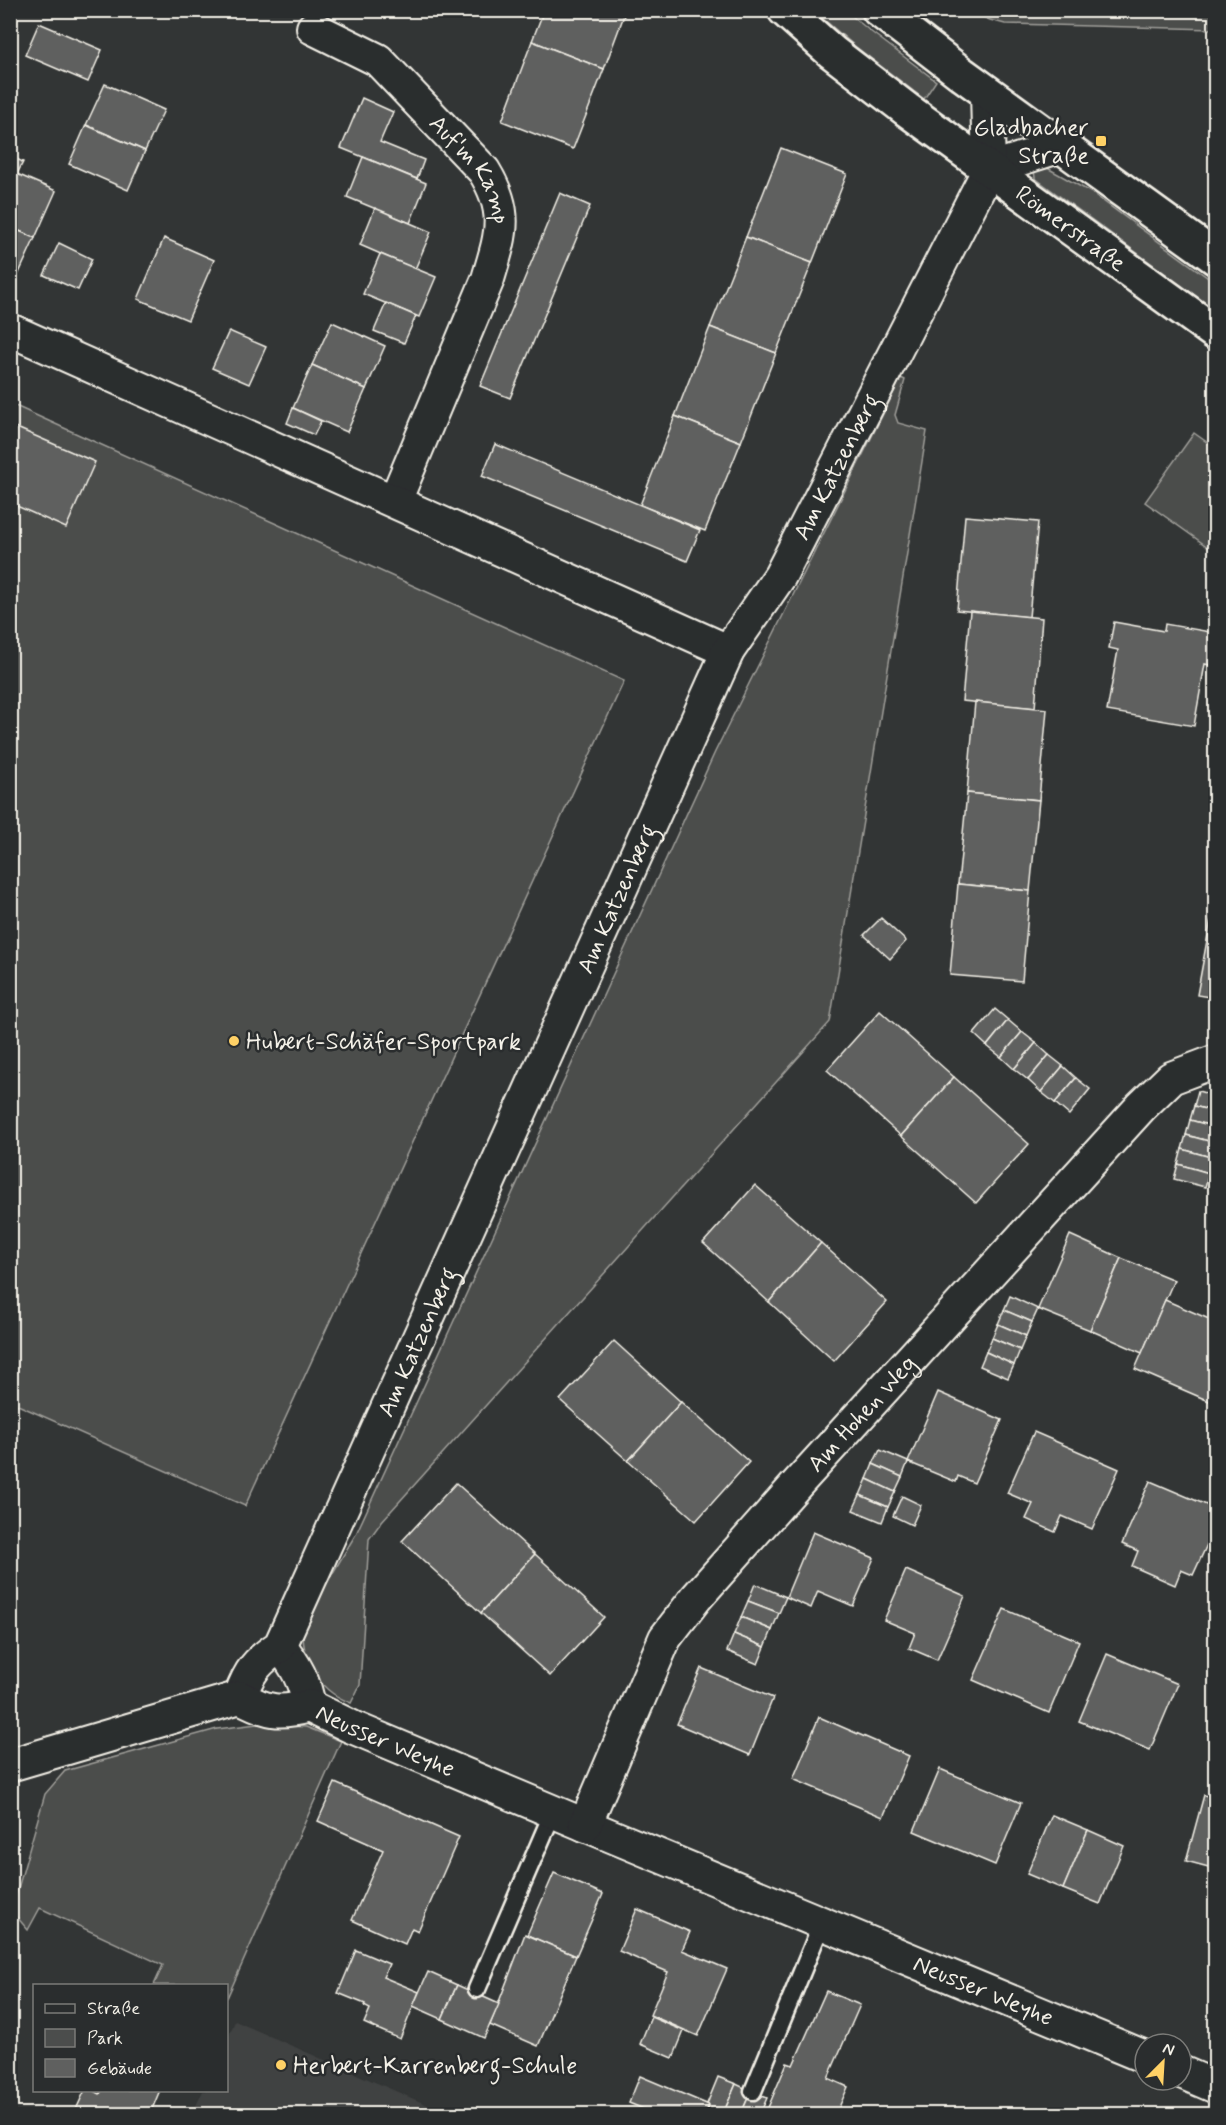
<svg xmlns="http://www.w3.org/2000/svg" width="1226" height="2125" font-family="Mynerve,sans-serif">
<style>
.built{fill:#404242}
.green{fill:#4b4d4c;stroke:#a09f9a;stroke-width:1.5}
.building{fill:#5f605f;stroke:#f4f1e8;stroke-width:1.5}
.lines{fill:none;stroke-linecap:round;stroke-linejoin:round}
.lane-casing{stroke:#f4f1e8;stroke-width:21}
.street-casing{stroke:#f4f1e8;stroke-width:36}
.secondary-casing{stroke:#f4f1e8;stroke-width:38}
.lane{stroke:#2a2d2e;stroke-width:16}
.street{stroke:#2a2d2e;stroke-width:32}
.secondary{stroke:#2a2d2e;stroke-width:33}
.poi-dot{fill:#ffd166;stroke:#2a2d2e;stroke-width:2}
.labels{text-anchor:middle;stroke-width:5;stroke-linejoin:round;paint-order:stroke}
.poi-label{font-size:24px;fill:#f4f1e8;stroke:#2a2d2e;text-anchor:start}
.street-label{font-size:24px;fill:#f4f1e8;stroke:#2a2d2e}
</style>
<rect width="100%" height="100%" fill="#323535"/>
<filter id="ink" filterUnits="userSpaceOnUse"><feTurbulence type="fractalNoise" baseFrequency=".0167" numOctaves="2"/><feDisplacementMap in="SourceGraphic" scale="12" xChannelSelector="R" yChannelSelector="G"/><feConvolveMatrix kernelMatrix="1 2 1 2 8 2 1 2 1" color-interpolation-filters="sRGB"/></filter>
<g filter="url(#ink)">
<path class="built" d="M235,2021L448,2114H192L203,2091L226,2090L227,2040Z"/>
<g class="green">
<path d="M814,11H846L870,31L936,81L924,99L856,47Z"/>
<path d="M969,11H1215V29L1005,24L990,20Z"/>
<path d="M1042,165L1092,193L1215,283V310L1035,178L1034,170Z"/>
<path d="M901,378L905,380L895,415L898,423L927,431L830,1022L382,1521L369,1539L360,1685L351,1703C333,1696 320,1686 311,1667C305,1654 301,1641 304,1627C307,1613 316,1601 323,1590C334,1571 345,1552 356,1534L715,752Z"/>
<path d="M11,404L624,681L245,1506L11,1402Z"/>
<path d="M1194,433L1215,448V552L1145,502Z"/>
<path d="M257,1724L306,1727L341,1741L227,1998L226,1986L154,1985L163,1965L40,1908L28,1930L16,1916L15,1899L45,1794L65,1771L217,1729Z"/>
</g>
<g class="building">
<path d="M544,10H626L604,69L532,41Z"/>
<path d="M39,23L102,50L88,82L25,55Z"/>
<path d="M532,41L604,69L573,149L502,121Z"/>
<path d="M105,84L164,110L145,151L86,125Z"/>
<path d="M362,98L393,112L380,142L424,160L417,179L341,148Z"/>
<path d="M86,125L145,151L128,190L69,164Z"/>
<path d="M781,148L847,174L812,263L746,237Z"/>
<path d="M10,156L23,162L17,174L10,171Z"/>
<path d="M363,157L426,183L410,223L347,197Z"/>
<path d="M10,171L56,191L35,238L10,227Z"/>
<path d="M560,193L590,206L510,398L480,386Z"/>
<path d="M375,208L431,232L415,269L360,245Z"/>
<path d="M10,227L35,238L14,284L10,282Z"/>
<path d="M746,237L812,263L776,353L710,327Z"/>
<path d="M164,238L214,260L188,320L138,299Z"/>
<path d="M59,243L92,259L78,290L44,275Z"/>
<path d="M380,254L436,277L419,317L363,294Z"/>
<path d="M386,303L416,316L404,343L374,331Z"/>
<path d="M332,322L385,346L366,389L312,365Z"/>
<path d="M710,327L776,353L741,442L675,416Z"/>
<path d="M229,331L266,347L249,384L212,368Z"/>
<path d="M312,365L366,389L347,432L293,408Z"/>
<path d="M293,408L321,421L314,435L287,423Z"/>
<path d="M675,416L741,442L705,531L640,505Z"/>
<path d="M10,425L95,462L66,528L10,503Z"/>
<path d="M495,444L700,530L687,561L482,476Z"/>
<path d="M965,516L1038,522L1029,617L957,610Z"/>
<path d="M970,611L1042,618L1035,708L962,701Z"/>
<path d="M1114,622L1164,631L1165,624L1216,633L1214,666L1205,664L1194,726L1107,711L1118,650L1109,648Z"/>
<path d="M975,702L1047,709L1039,800L967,793Z"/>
<path d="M967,793L1039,800L1030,891L958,884Z"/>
<path d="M958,884L1030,891L1022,981L950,975Z"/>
<path d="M1216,891V998L1197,995Z"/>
<path d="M881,918L906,941L890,959L864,935Z"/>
<path d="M995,1009L1008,1020L987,1046L974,1034Z"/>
<path d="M880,1011L954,1077L901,1136L827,1070Z"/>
<path d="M1008,1020L1022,1032L1001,1057L987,1046Z"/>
<path d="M1022,1032L1036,1043L1014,1069L1001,1057Z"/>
<path d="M1036,1043L1049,1055L1028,1080L1014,1069Z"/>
<path d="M1049,1055L1063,1066L1041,1092L1028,1080Z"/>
<path d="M1063,1066L1076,1078L1055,1103L1041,1092Z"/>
<path d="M954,1077L1029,1144L976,1203L901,1136Z"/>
<path d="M1076,1078L1090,1089L1069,1115L1055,1103Z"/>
<path d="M1198,1091L1216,1096V1112L1194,1106Z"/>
<path d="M1194,1106L1216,1112V1127L1190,1120Z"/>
<path d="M1190,1120L1216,1127V1143L1186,1135Z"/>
<path d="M1186,1135L1216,1143L1214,1158L1182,1149Z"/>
<path d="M1182,1149L1214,1158L1209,1173L1178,1164Z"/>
<path d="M1178,1164L1209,1173L1205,1187L1174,1179Z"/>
<path d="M755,1185L821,1243L769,1302L703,1243Z"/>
<path d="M1070,1235L1121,1258L1090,1330L1038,1309Z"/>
<path d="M821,1243L887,1302L834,1361L769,1302Z"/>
<path d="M1121,1258L1174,1280L1142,1353L1090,1330Z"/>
<path d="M1010,1296L1038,1309L1032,1322L1004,1310Z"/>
<path d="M1165,1300L1216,1322V1404L1135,1369Z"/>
<path d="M1004,1310L1032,1322L1026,1336L998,1324Z"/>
<path d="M998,1324L1026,1336L1020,1350L992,1338Z"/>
<path d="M992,1338L1020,1350L1014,1365L986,1352Z"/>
<path d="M614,1341L681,1402L628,1461L560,1400Z"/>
<path d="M986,1352L1014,1365L1008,1378L980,1366Z"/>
<path d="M938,1392L1002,1420L974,1483L958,1476L956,1482L908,1462Z"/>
<path d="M681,1402L749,1462L696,1521L628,1461Z"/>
<path d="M1034,1432L1119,1469L1092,1529L1062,1516L1055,1532L1026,1519L1033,1504L1007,1493Z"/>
<path d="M880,1450L908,1462L902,1477L873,1464Z"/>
<path d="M873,1464L902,1477L895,1492L867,1479Z"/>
<path d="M867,1479L895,1492L888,1507L860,1495Z"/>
<path d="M1150,1481L1216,1509V1525L1193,1575L1181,1570L1175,1585L1132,1566L1138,1551L1122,1544Z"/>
<path d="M456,1483L535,1554L481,1613L402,1541Z"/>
<path d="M860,1495L888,1507L882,1522L853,1510Z"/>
<path d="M902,1496L921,1505L912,1525L893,1516Z"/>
<path d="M813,1532L874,1558L853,1606L818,1591L811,1608L786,1597Z"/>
<path d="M535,1554L604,1617L550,1676L481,1613Z"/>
<path d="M906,1570L965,1596L937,1660L909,1648L915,1633L884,1620Z"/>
<path d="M755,1584L786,1597L779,1613L748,1601Z"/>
<path d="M748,1601L779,1613L772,1630L741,1617Z"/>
<path d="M1004,1609L1079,1641L1049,1713L973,1680Z"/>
<path d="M741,1617L772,1630L765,1647L734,1634Z"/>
<path d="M734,1634L765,1647L758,1664L727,1651Z"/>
<path d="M1107,1654L1178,1684L1150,1750L1079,1721Z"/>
<path d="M701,1668L773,1698L750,1755L677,1724Z"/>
<path d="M819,1717L909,1756L883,1817L793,1779Z"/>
<path d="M940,1769L1021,1803L995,1865L914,1831Z"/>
<path d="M335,1783L459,1837L418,1931L412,1928L405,1944L352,1920L383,1850L318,1821Z"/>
<path d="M1204,1795L1216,1798V1869L1186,1861Z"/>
<path d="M1052,1815L1088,1830L1063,1889L1027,1874Z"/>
<path d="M1088,1830L1124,1846L1100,1904L1063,1889Z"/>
<path d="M554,1873L603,1894L576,1956L527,1935Z"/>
<path d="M637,1909L690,1932L682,1950L727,1969L698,2036L650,2015L668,1972L619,1951Z"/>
<path d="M525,1934L576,1956L538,2046L490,2025Z"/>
<path d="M356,1950L389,1964L383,1977L419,1992L400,2039L364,2023L370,2009L364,2006L365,2004L338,1993Z"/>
<path d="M428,1972L457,1985L442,2019L413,2006Z"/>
<path d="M457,1985L499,2004L484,2038L442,2019Z"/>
<path d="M826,1991L860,2005L828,2078L848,2087L836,2114H777L767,2110L787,2063L793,2065Z"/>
<path d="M651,2017L684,2031L673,2058L640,2044Z"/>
<path d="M640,2076L709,2105L705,2114H656L629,2103Z"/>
<path d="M718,2077L736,2084L723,2114L708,2109L709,2105L707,2104Z"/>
<path d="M736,2084L751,2091L741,2114H723Z"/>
<path d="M85,2090H93L100,2094L102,2090H160L150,2114H74Z"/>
<path d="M751,2091L767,2098L760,2114H741Z"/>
</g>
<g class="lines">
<defs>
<g id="lane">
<path d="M477,1989L553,1812"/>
<path d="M753,2091L822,1923"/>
</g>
<g id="street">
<path id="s1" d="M313,28L378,60L484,171C510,213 501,235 488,279L395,501"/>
<path d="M989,169L1061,146"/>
<path d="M10,330L728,651"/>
<path d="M280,1646C296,1665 305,1682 309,1706"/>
<path id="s2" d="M240,1697C249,1671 257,1661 280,1646L728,651L780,576L989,169L987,92"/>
<path id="s3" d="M10,1765L240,1697C268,1712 279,1714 309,1706L352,1727L585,1825L1145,2057"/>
<path id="s4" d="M585,1825L665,1638L696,1598L798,1483L1141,1107L1171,1078L1216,1061"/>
<path d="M1181,2072L1216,2087"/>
</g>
<g id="secondary">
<path id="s5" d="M785,10L832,52L906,109L1216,333"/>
<path d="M879,10L962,74L1216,258"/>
</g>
</defs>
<use href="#lane" class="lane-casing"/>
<use href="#street" class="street-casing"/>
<use href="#secondary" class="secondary-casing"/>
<use href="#lane" class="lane"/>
<use href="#street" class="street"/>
<use href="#secondary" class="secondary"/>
</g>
</g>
<g class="poi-dot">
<rect x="1095" y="135" width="12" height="12" rx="3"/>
<circle cx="234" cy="1041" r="6"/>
<circle cx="281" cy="2065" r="6"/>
</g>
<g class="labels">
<g class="poi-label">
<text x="1089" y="135" text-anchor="end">Gladbacher<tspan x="1089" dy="28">Straße</tspan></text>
<text x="246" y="1049">Hubert-Schäfer-Sportpark</text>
<text x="293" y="2073">Herbert-Karrenberg-Schule</text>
</g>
<g class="street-label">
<text dy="8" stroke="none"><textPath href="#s1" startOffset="218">Auf'm Kamp</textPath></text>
<text dy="8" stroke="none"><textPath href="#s5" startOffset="360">Römerstraße</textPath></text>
<text dy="8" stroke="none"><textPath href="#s2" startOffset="1372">Am Katzenberg</textPath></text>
<text dy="8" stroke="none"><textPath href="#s2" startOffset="886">Am Katzenberg</textPath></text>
<text dy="8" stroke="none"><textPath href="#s2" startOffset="400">Am Katzenberg</textPath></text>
<text dy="8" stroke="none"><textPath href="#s4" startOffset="502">Am Hohen Weg</textPath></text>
<text dy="8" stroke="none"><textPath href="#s3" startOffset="396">Neusser Weyhe</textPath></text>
<text dy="8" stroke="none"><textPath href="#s3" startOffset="1044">Neusser Weyhe</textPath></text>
</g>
</g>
<rect width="1226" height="2125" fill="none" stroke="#2a2d2e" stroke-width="36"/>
<rect x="18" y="18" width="1190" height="2089" fill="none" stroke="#f4f1e8" stroke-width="2" filter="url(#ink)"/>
<rect x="33" y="1984" width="195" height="108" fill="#2a2d2e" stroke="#7b7b78" stroke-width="1.5"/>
<rect x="45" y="2004" width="30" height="9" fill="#2a2d2e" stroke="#7b7b78" stroke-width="1.5"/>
<text x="87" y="2014" font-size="18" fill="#f4f1e8">Straße</text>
<rect x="45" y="2029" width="30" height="18" fill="#4b4d4c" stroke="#7b7b78" stroke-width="1.5"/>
<text x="87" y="2044" font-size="18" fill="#f4f1e8">Park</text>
<rect x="45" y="2059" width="30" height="18" fill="#5f605f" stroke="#7b7b78" stroke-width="1.5"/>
<text x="87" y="2074" font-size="18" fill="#f4f1e8">Gebäude</text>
<g transform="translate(1163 2062) rotate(24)"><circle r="28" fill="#2a2d2e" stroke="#7b7b78" stroke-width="1.5"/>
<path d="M0-4.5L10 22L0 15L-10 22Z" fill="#ffd166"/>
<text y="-9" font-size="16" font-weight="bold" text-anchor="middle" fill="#f4f1e8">N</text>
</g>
</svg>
